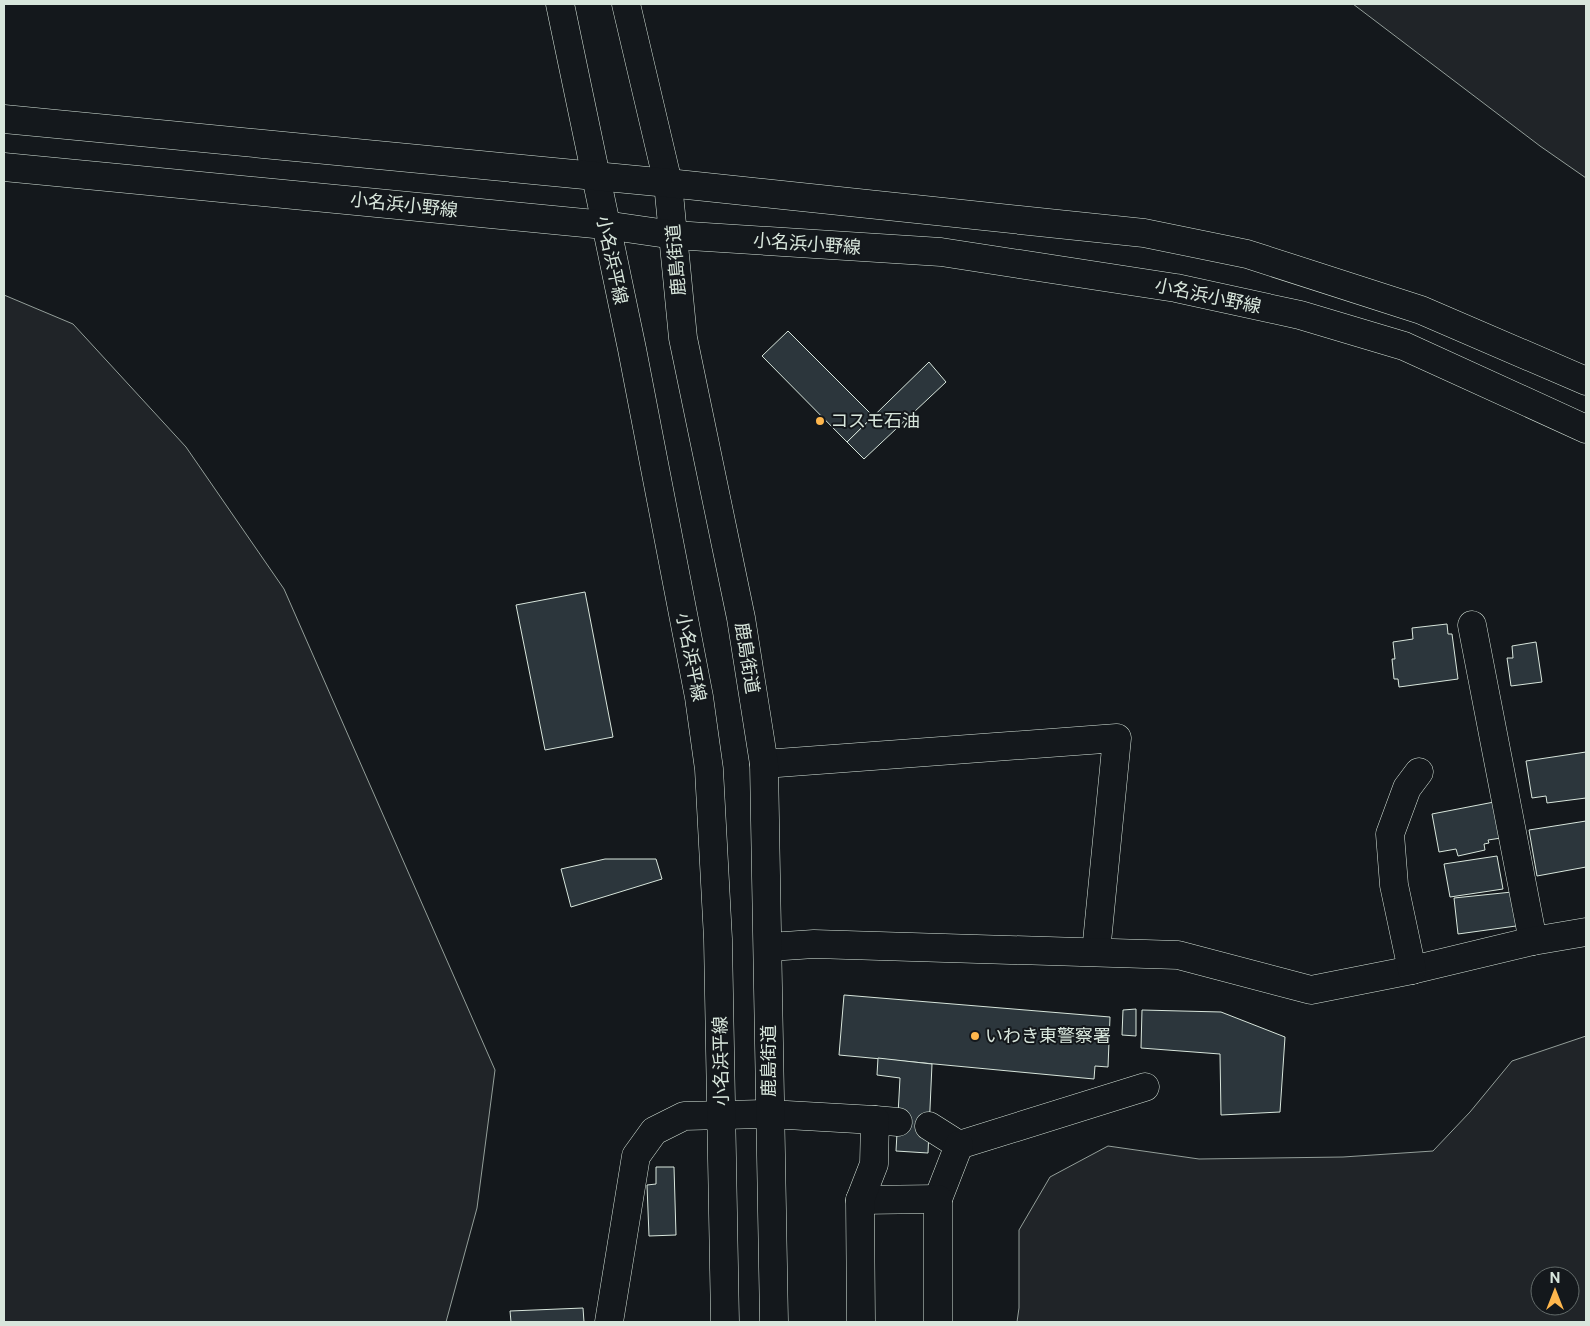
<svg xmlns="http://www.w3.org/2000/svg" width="1590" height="1326" font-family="'Public Sans','Noto Sans JP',sans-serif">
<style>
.green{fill:#202428;stroke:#939e99;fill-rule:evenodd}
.building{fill:#2c363c;stroke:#d8e6dc}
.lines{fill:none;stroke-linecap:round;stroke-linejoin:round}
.minor-casing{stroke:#d8e6dc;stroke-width:29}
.major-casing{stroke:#d8e6dc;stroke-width:29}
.minor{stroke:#14181c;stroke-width:28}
.major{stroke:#14181c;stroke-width:28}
.poi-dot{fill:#ffb74d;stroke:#14181c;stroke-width:2}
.labels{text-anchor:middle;stroke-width:4;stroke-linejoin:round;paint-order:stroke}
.street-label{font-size:18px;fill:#d8e6dc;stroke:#14181c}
.poi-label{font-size:18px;fill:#d8e6dc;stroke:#14181c;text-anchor:start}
</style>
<rect width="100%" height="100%" fill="#14181c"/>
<g class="green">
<path d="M1353,4H1586V178L1540,146Z"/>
<path d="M4,295L73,324L186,447L284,589L495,1070L477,1208L446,1322H4Z"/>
<path d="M1586,1036V1322H1017L1019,1308V1230L1050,1177L1108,1146L1199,1159L1343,1157L1433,1151L1470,1112L1512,1061ZM1540,1276H1570V1306H1540Z"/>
</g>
<g class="building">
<path d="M788,331L873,416L847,442L762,356Z"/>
<path d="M929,362L946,382L864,459L847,442Z"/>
<path d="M585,592L613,737L545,750L516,605Z"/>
<path d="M1447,624L1448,634H1452L1458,679L1399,687L1398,679H1394L1392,659H1395L1393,642L1413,639L1412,628Z"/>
<path d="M1536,642L1542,682L1511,686L1507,658H1513L1512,646Z"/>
<path d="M1586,752V798L1547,803L1546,796L1532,798L1526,761Z"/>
<path d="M1494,802L1501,838L1488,840L1489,843L1484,844L1485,850L1458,856L1456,849L1439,852L1432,814Z"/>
<path d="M1586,821V867L1537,876L1529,830Z"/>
<path d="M1497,856L1503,889L1450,897L1444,864Z"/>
<path d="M605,859H656L662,879L571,907L561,869Z"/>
<path d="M1512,892L1516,926L1458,934L1454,898Z"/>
<path d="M844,995L1110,1017L1108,1067L1095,1066L1094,1079L839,1055Z"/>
<path d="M1136,1009V1036L1122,1035L1123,1010Z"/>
<path d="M1142,1010L1221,1012L1285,1037L1280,1112L1221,1115L1220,1054L1141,1048Z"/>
<path d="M878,1058L932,1064L928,1153L896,1151L900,1078L877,1075Z"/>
<path d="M656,1167H674L676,1235L649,1236L647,1185L656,1184Z"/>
<path d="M583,1308L584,1322H511L510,1311Z"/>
</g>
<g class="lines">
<defs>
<g id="minor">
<path d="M1472,625L1533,941"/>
<path d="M764,764L1117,738L1096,952"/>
<path d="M769,947L814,944L1178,955L1311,990L1412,970L1533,941L1586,932"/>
<path d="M1412,970L1394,885L1390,834L1407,788L1419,772"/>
<path d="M875,1120L898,1122"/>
<path d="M929,1126L959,1145L1145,1087"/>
<path d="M938,1199L959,1145"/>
<path d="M860,1200L938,1199V1322"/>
<path d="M609,1322L636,1156L654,1131L684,1116L769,1114L875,1120L874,1164L860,1200L861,1322"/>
</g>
<g id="major">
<path d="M560,4L632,349L699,697L709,769L718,939L725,1322"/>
<path d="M626,4L668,183L683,338L741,618L764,764L774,1322"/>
<path d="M4,119L668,183L1144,233L1247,254L1421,310L1586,381"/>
<path d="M4,167L605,225L674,235L941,252L1176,288L1300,315L1404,346L1586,429"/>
</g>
</defs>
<use href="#minor" class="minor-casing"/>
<use href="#major" class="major-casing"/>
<use href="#minor" class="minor"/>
<use href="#major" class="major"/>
</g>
<g class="poi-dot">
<circle cx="820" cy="421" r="5"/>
<circle cx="975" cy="1036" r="5"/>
</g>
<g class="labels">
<g class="street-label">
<text transform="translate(404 205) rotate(6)" y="6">小名浜小野線</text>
<text transform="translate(807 244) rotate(4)" y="6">小名浜小野線</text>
<text transform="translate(612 260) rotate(78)" y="6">小名浜平線</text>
<text transform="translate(676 260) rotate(-95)" y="6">鹿島街道</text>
<text transform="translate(1208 296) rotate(12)" y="6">小名浜小野線</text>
<text transform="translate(691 657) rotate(79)" y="6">小名浜平線</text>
<text transform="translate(747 658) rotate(81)" y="6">鹿島街道</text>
<text transform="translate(721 1061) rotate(-91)" y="6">小名浜平線</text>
<text transform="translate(769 1061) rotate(-90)" y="6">鹿島街道</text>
</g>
<g class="poi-label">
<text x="830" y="427">コスモ石油</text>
<text x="985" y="1042">いわき東警察署</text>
</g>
</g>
<rect width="1590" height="1326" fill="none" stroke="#d8e6dc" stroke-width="10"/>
<g transform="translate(1555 1291)"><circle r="24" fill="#14181c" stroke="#626a69"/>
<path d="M0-4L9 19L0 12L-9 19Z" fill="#ffb74d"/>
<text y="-8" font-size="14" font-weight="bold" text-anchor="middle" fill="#d8e6dc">N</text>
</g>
</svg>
